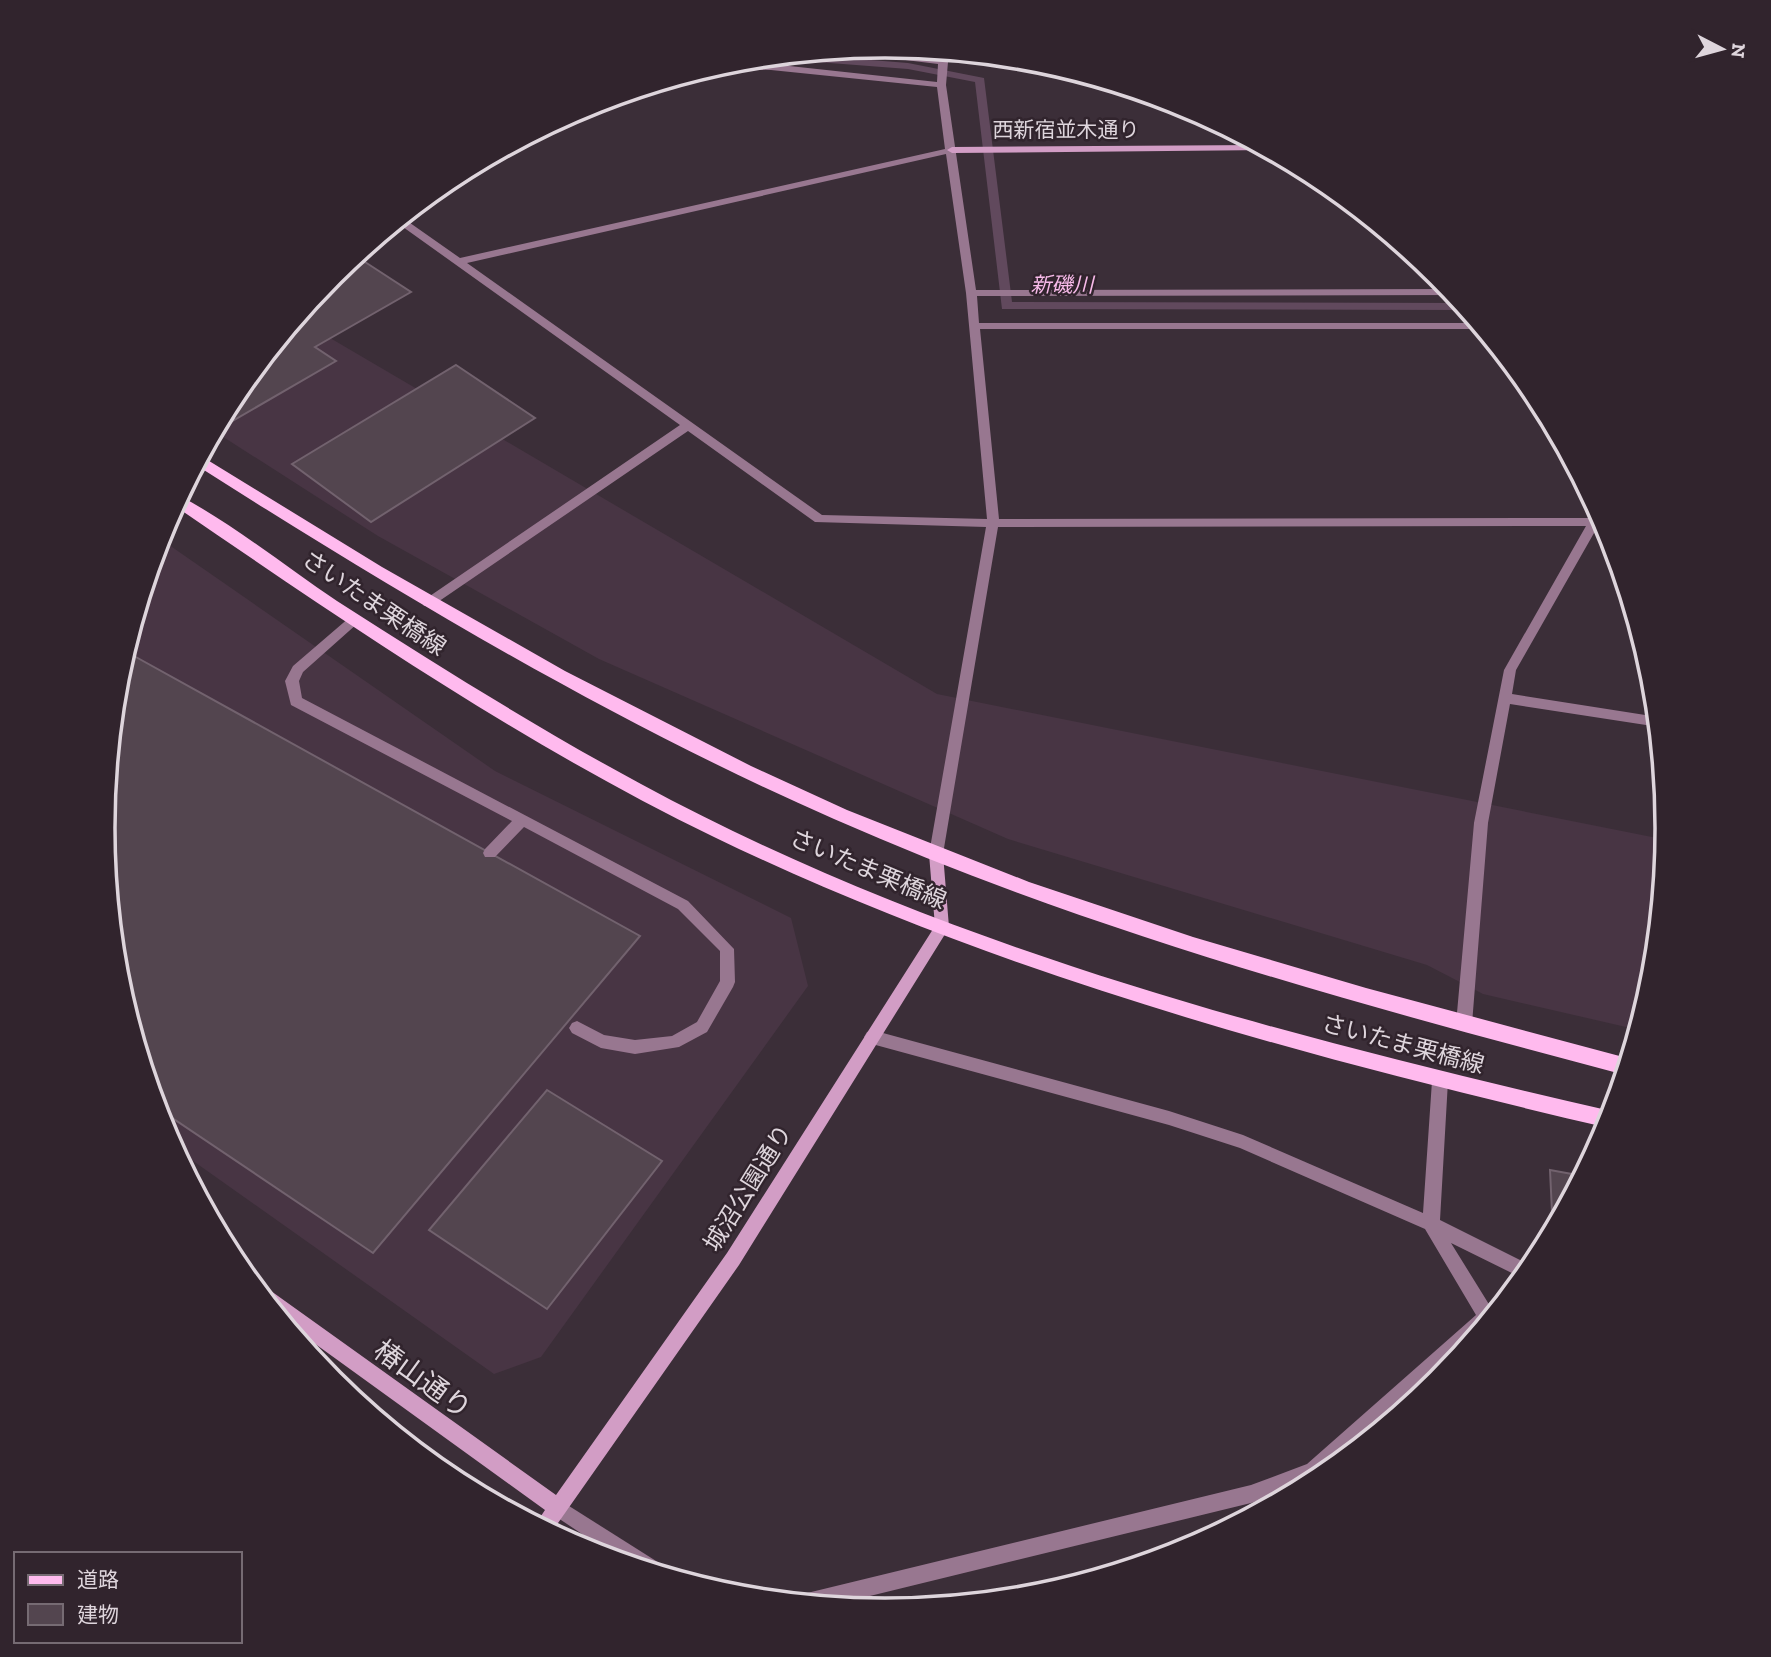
<svg xmlns="http://www.w3.org/2000/svg" width="1771" height="1657" font-family="'Zilla Slab','Noto Sans JP',serif">
<style>
.built{fill:#483544}
.lines{fill:none;stroke-linecap:round;stroke-linejoin:round}
.stream{fill:#61495d;fill-rule:evenodd}
.building{fill:#53454f;stroke:#72626e;stroke-width:2}
.lane{fill:#987790;fill-rule:evenodd}
.street{fill:#987790;fill-rule:evenodd}
.secondary{fill:#d29dc5;fill-rule:evenodd}
.primary{fill:#ffbaee;fill-rule:evenodd}
.labels{text-anchor:middle;stroke-width:5;stroke-linejoin:round;paint-order:stroke}
.far-street-label{font-size:21px;fill:#ded5dc;stroke:#31242d}
.far-water-label{font-size:21px;font-style:italic;fill:#f7bae9;stroke:#31242d}
.street-label{font-size:24px;fill:#ded5dc;stroke:#31242d}
.near-street-label{font-size:28px;fill:#ded5dc;stroke:#31242d}
.rim{fill:none;stroke:#ded5dc;stroke-width:3.5}
</style>
<rect width="100%" height="100%" fill="#3b2e38"/>
<g class="built">
<path d="M296,318L937,694L1667,840L1653,982L1639,1030L1483,994L1427,965L1008,839L599,659L378,536L214,431L235,393Z"/>
<path d="M159,538L495,771L791,918L808,986L541,1357L494,1374L172,1146L162,1128L117,981L103,828L118,675Z"/>
</g>
<g class="lines">
<path class="stream" d="M796,54L908,63L984,78L1012,302L1463,303L1468,310L1002,309L975,82L908,69L778,59L773,57Z"/>
</g>
<g class="building">
<path d="M365,262L411,292L315,347L336,361L222,427L218,424L235,393L322,286Z"/>
<path d="M456,365L535,418L371,522L292,464Z"/>
<path d="M125,651L640,936L373,1253L156,1107L117,981L103,828L118,675Z"/>
<path d="M547,1090L662,1161L547,1309L429,1230Z"/>
<path d="M1550,1170L1583,1176L1553,1233Z"/>
</g>
<g class="lines">
<path class="lane" d="M354,615L358,617L360,620L358,623L303,672L299,681L302,698L688,901L734,949L735,982L733,987L707,1032L679,1047L635,1054L601,1048L572,1033L569,1028L572,1023L577,1021L604,1035L635,1040L672,1036L697,1022L720,981V951L678,909L524,827L495,857H485L483,853L485,849L512,821L291,705L285,681L293,666L350,617Z"/>
<g class="street">
<path d="M851,49L940,59L945,51L953,52L948,62L946,85L976,290L1451,289L1455,295L977,296L979,323H1478L1483,329H980L999,519L1591,518L1598,508L1607,526H1598L1516,670L1512,694L1658,717L1659,727L1510,704L1488,823L1472,1024L1469,1029L1464,1031L1459,1029L1456,1024L1474,823L1504,670L1586,526L998,527L943,854L941,858H931L929,854L986,527L815,522L688,431L432,606H424L422,603L424,600L680,425L396,222L403,218L460,258L945,149L937,87L771,70L705,69L718,65L771,64L937,82L938,64L832,51ZM946,154L966,293L987,519L822,515L467,263Z"/>
<path d="M872,1030L1169,1111L1243,1135L1423,1213L1432,1081L1434,1076L1440,1074L1446,1076L1448,1081L1440,1220L1534,1267L1524,1279L1451,1243L1495,1314L1473,1341L1319,1477L1313,1480L1251,1503L829,1606L794,1602L796,1596L803,1594L1251,1485L1307,1464L1476,1315L1425,1229L1240,1148L1169,1125L872,1044L867,1042L864,1037L867,1032Z"/>
<path d="M558,1499L664,1566L665,1576L627,1564L552,1514L549,1508L552,1502Z"/>
</g>
<g class="secondary">
<path d="M1260,145L1269,150L952,153L947,150L952,147Z"/>
<path d="M936,848L941,850L943,854L949,927L947,931L739,1265L551,1533L535,1525L545,1510L278,1317L253,1286L258,1284L264,1286L556,1495L727,1253L935,926L929,854L931,850Z"/>
</g>
<g class="primary">
<path d="M201,456L382,567L565,671L751,766L847,810L1029,882L1193,937L1366,988L1627,1058L1630,1059L1625,1075C1357,1004 1088,931 834,819C611,721 402,596 196,465Z"/>
<path d="M180,496C233,524 286,567 337,601C437,665 537,728 641,784C942,947 1280,1035 1611,1111L1614,1112L1609,1128C1304,1057 997,974 714,837C524,745 349,625 175,506Z"/>
</g>
</g>
<g class="labels">
<g class="far-street-label">
<text x="1066" y="137">西新宿並木通り</text>
</g>
<g class="far-water-label">
<text x="1062" y="292">新磯川</text>
</g>
<g class="street-label">
<text transform="translate(374 603) rotate(34)" y="8">さいたま栗橋線</text>
<text transform="translate(868 869) rotate(23)" y="8">さいたま栗橋線</text>
<text transform="translate(1403 1044) rotate(15)" y="8">さいたま栗橋線</text>
<text transform="translate(748 1188) rotate(-58)" y="8">城沼公園通り</text>
</g>
<g class="near-street-label">
<text transform="translate(423 1379) rotate(36)" y="10">椿山通り</text>
</g>
</g>
<path d="M0 0H1771V1657H0ZM115 828a770 770 0 1 1 1540 0a770 770 0 1 1-1540 0Z" fill="#31242d" fill-rule="evenodd"/>
<path class="rim" d="M115 828a770 770 0 1 1 1540 0a770 770 0 1 1-1540 0Z"/>
<rect x="14" y="1552" width="228" height="91" fill="#31242d" stroke="#766b73" stroke-width="2"/>
<rect x="28" y="1575" width="35" height="10" fill="#ffbaee" stroke="#766b73" stroke-width="2"/>
<text x="77" y="1587" font-size="21" fill="#ded5dc">道路</text>
<rect x="28" y="1604" width="35" height="21" fill="#53454f" stroke="#766b73" stroke-width="2"/>
<text x="77" y="1622" font-size="21" fill="#ded5dc">建物</text>
<g transform="translate(1722 49) rotate(96)" stroke="#31242d" stroke-width="5" paint-order="stroke">
<path d="M0-5L12 26L0 18L-12 26Z" fill="#ded5dc"/>
<text y="-10" font-size="19" font-weight="bold" text-anchor="middle" fill="#ded5dc">N</text>
</g>
</svg>
